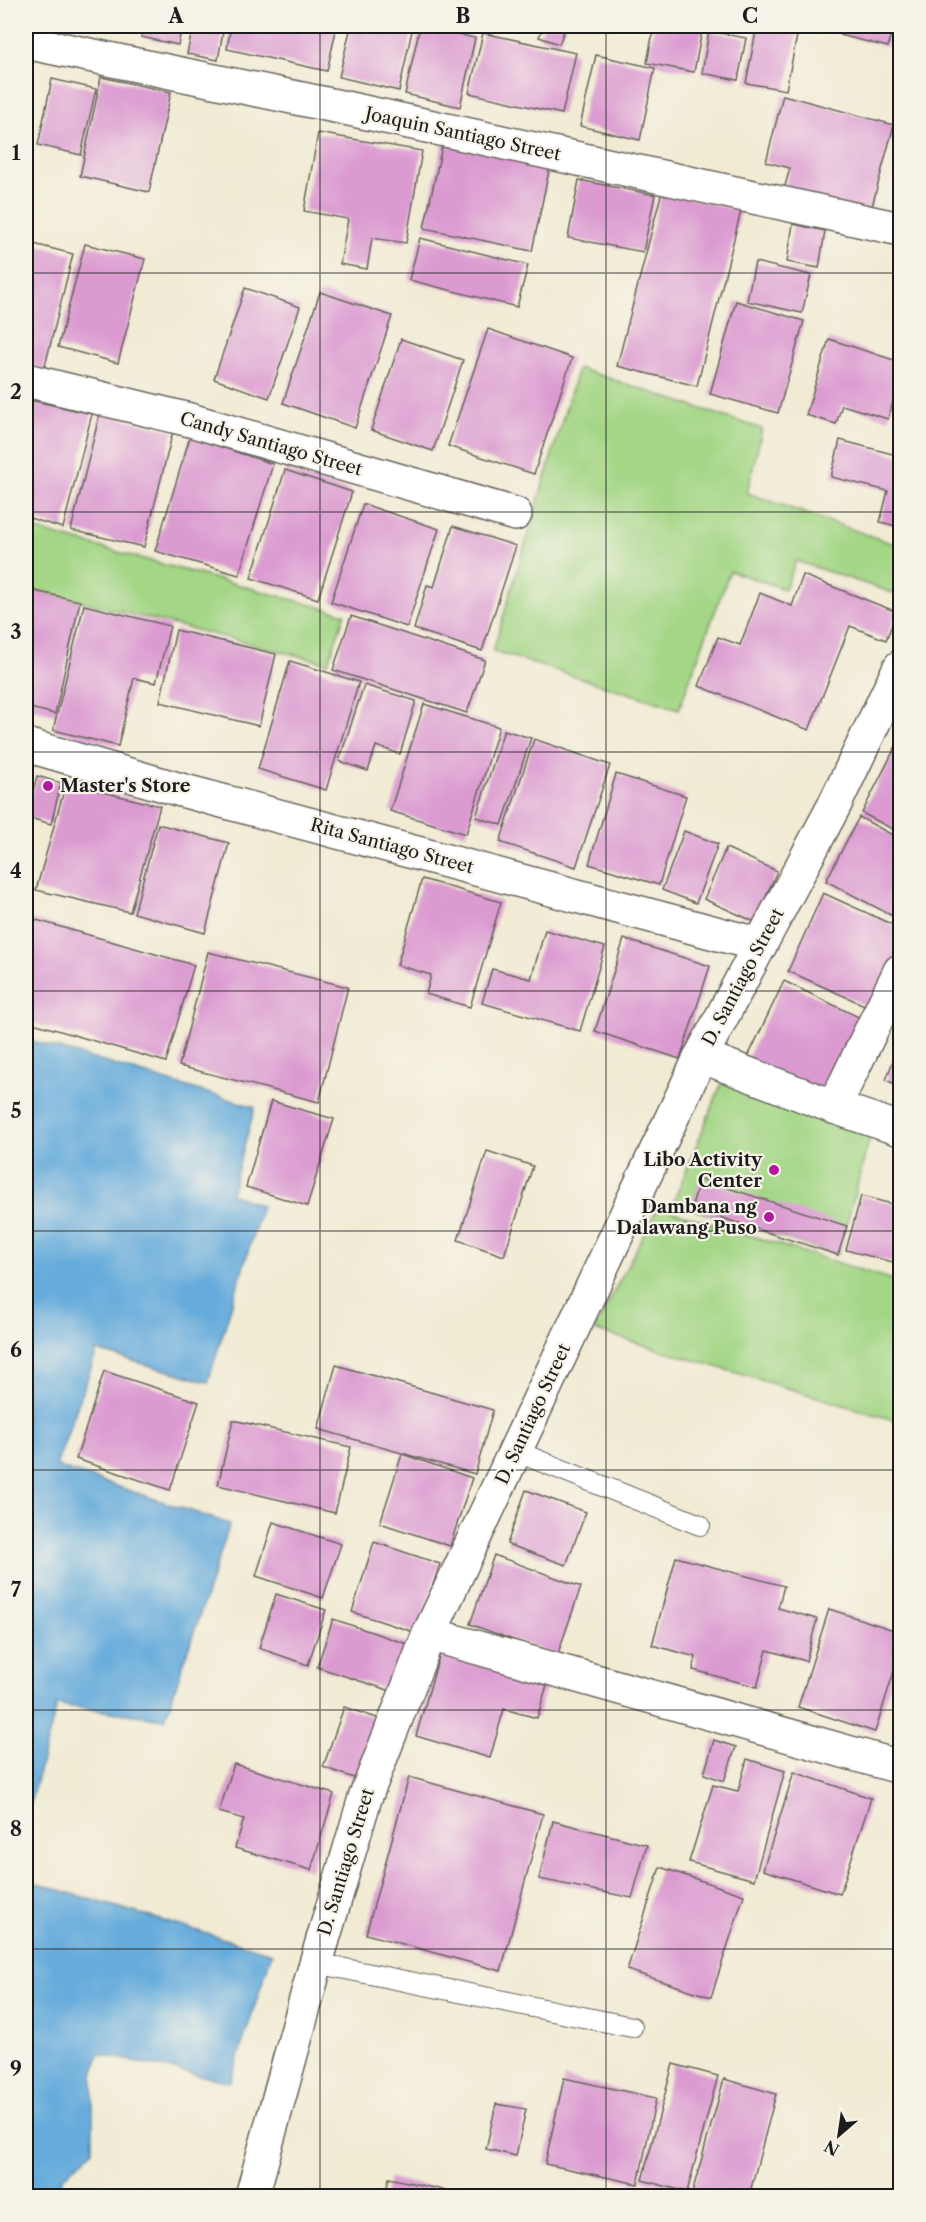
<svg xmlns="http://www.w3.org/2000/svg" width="926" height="2222" font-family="'Libre Caslon Text',serif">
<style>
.green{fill:#a3d685;stroke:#607950;stroke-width:1.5}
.water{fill:#65abdb;stroke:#40647c;stroke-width:1.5}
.building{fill:#db9bd1}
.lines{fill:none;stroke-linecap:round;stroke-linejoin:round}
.lane-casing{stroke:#67645c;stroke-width:22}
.street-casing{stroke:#67645c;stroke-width:36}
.lane{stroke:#fff;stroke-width:20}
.street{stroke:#fff;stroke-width:33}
.grid{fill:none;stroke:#1c1c1c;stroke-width:1.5;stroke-opacity:0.55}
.poi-dot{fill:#b5179e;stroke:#f7f3e8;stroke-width:2}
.labels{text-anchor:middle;stroke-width:4.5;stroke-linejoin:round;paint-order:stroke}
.street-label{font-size:18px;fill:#1c1c1c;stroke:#f7f3e8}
.poi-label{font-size:18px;font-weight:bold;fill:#1c1c1c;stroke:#f7f3e8;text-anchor:end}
.neatline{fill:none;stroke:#1c1c1c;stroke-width:2}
.grid-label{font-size:20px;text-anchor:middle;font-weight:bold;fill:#1c1c1c}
</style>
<rect width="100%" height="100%" fill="#f7f3e8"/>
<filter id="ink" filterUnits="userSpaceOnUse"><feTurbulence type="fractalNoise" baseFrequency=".0167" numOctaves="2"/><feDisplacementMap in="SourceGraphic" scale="12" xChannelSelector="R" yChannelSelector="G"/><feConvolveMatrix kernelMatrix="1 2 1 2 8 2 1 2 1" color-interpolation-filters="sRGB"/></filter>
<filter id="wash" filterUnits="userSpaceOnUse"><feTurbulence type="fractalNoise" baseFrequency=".008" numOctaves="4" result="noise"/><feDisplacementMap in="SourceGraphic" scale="24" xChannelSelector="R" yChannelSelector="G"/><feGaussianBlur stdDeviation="1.35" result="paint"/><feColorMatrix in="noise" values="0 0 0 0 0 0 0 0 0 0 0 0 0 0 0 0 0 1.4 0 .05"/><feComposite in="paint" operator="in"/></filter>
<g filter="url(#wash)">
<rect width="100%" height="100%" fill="#f1ebd4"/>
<g class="green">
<path d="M578,368L762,429L747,493L900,546V572L893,593L796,561L785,589L730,571L679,709L493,651Z"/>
<path d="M26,527L345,614L328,663L26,588Z"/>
<path d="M722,1082L870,1137L838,1255L673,1203Z"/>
<path d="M658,1207L900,1282V1422L594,1330Z"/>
</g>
<g class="water">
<path d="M26,1039L255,1107L231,1194L262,1206L208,1382L97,1351L56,1466L230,1524L165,1719L57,1705L26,1819Z"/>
<path d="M26,1880L272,1953L230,2082L99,2054L93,2076V2151L63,2177L54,2196H26Z"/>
</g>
<g id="blocks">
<g class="building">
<path d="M112,26H138L136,32Z"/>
<path d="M144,26H182L178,45L141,37Z"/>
<path d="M193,26H224L218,60L187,54Z"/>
<path d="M231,26H337L327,71L227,49Z"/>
<path d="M351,26H413L399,91L339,77Z"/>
<path d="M420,26L475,38L460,107L405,94Z"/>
<path d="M544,26H566L559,44L539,37Z"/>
<path d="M654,26H703L694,72L647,63Z"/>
<path d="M757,26H799L786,90L746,83Z"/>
<path d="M842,26H892L888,47L840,35Z"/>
<path d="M709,31L746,38L738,80L702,73Z"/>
<path d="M483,33L576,53L562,114L469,93Z"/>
<path d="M596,55L655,68L640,140L580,126Z"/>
<path d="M101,77L171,92L149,192L80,176Z"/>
<path d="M52,79L96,89L81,155L38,145Z"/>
<path d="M783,95L894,125L869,217L783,193L790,168L766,162Z"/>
<path d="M318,133L422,151L406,243L372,238L367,269L340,264L348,219L304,211Z"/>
<path d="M443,142L550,166L532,251L424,228Z"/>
<path d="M26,147L33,149L27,180H26Z"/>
<path d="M579,180L655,195L643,252L568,238Z"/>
<path d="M662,191L741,211L697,386L617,366Z"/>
<path d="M793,224L825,231L819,268L787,262Z"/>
<path d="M420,238L528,265L517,307L409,280Z"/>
<path d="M26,242L73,254L44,370L26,365Z"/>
<path d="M85,244L145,259L118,363L58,347Z"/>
<path d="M755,262L811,275L802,313L747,301Z"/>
<path d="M245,288L300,307L269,398L214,379Z"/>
<path d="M320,292L392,316L355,428L283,403Z"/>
<path d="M736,301L804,321L778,413L710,394Z"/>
<path d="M488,329L572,358L534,474L448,446Z"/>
<path d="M401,339L463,360L433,451L371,430Z"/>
<path d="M829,339L900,362V379L888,419L842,405L836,424L806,415Z"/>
<path d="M26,399L92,414L63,528L26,517Z"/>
<path d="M100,413L173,431L144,547L71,530Z"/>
<path d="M190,437L273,464L239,575L155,551Z"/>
<path d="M840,440L900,456V527L880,522L888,491L831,477Z"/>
<path d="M285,470L352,492L318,599L251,578Z"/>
<path d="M363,504L439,529L407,627L331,602Z"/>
<path d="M453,526L516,546L482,651L414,629L427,585L434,587Z"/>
<path d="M803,575L897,612L886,640L850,626L809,730L699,686L718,637L740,645L760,593L792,606Z"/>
<path d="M26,589L80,601L55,714L26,707Z"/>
<path d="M84,605L170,626L156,683L134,678L118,746L53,730Z"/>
<path d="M351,616L485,660L467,713L333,670Z"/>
<path d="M176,630L276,654L259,726L160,702Z"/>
<path d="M290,661L359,682L326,790L258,769Z"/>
<path d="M364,685L416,701L400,754L376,746L368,771L339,761Z"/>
<path d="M424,704L499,727L466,834L390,811Z"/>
<path d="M504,730L531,738L502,825L476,817Z"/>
<path d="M900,738V833L862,813Z"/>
<path d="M534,739L610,765L576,867L500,842Z"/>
<path d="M616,774L686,796L659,885L589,864Z"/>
<path d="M37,776L61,783L51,824L26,817Z"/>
<path d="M66,783L160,806L130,912L36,890Z"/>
<path d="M859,817L900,839V920L826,881Z"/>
<path d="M158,824L229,843L205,933L134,913Z"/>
<path d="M684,831L718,844L696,903L662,890Z"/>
<path d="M726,848L777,871L755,922L704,899Z"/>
<path d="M422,879L501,902L470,1007L426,994L431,975L397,965Z"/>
<path d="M823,893L900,928V948L873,1009L788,971Z"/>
<path d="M26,917L194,965L166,1062L26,1021Z"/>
<path d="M545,930L605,947L580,1031L482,1003L492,969L531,979Z"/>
<path d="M624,939L710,966L680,1059L595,1031Z"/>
<path d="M208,952L348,987L319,1102L179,1066Z"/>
<path d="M784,981L871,1023L834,1100L747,1059Z"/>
<path d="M900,1042V1086L886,1080Z"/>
<path d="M271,1101L334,1119L307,1206L246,1187Z"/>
<path d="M487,1151L533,1166L504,1256L458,1240Z"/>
<path d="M700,1179L847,1226L838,1255L691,1208Z"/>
<path d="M861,1196L900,1206V1264L846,1250Z"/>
<path d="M336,1365L493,1410L475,1474L318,1429Z"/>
<path d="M104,1371L199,1402L170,1490L76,1459Z"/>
<path d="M233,1420L351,1447L335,1513L218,1485Z"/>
<path d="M402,1454L472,1478L450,1546L380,1523Z"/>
<path d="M526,1490L586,1512L566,1565L507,1544Z"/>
<path d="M273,1522L341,1544L323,1598L256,1576Z"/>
<path d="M374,1542L440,1564L417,1633L352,1612Z"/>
<path d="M494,1555L581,1587L557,1656L470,1624Z"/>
<path d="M676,1557L784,1586L778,1608L817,1619L806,1661L767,1650L757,1687L693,1670L696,1657L652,1645Z"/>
<path d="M276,1594L326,1610L308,1665L259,1648Z"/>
<path d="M829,1609L900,1632V1652L875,1732L798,1707Z"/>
<path d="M333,1619L410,1645L394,1692L317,1667Z"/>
<path d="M440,1653L547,1685L537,1718L504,1709L490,1758L416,1736Z"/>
<path d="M344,1707L386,1721L365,1782L323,1767Z"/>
<path d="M714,1740L736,1747L724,1781L704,1774Z"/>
<path d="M747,1759L785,1771L754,1880L689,1862L713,1785L738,1791Z"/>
<path d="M234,1764L334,1794L311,1870L235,1848L244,1819L219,1812Z"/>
<path d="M794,1772L871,1798L840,1894L763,1870Z"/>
<path d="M409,1777L543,1814L501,1971L366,1934Z"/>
<path d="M553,1821L647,1845L632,1898L539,1879Z"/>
<path d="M660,1867L744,1895L711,1997L627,1970Z"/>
<path d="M673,2064L718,2076L687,2192L642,2180Z"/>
<path d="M564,2078L656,2098L638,2184L545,2164Z"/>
<path d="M724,2079L776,2094L749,2196H701L692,2193Z"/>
<path d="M496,2104L526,2109L516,2156L486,2149Z"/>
<path d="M389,2178L448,2191L447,2196H385Z"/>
</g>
</g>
</g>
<g filter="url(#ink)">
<use href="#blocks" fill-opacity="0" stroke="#67645c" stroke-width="1.5"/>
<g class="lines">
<defs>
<g id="lane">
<path d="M515,1451L700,1525"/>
<path d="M316,1963L632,2027"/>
</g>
<g id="street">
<path d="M26,42L345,108L900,229"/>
<path d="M26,380L190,420L515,514"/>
<path d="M26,745L181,790L760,945"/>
<path d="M701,1056L834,1107L900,1129"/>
<path d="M834,1107L900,971"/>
<path d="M429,1634L900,1767"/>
<path d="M252,2196L316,1963L365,1798L429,1634L701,1056L834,806L900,667"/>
</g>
</defs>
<use href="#lane" class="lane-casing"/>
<use href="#street" class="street-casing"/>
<use href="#lane" class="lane"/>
<use href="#street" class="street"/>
</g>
</g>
<path class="grid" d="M320,26V2196M606,26V2196M26,273H900M26,512H900M26,752H900M26,991H900M26,1231H900M26,1470H900M26,1710H900M26,1949H900"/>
<g class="poi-dot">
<circle cx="48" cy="786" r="6"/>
<circle cx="774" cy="1170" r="6"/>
<circle cx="769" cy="1217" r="6"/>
</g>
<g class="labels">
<g class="street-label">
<text transform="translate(463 134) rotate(12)" y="6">Joaquin Santiago Street</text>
<text transform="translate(271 444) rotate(16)" y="6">Candy Santiago Street</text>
<text transform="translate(392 846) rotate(15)" y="6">Rita Santiago Street</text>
<text transform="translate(743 977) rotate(-62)" y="6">D. Santiago Street</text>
<text transform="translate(533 1414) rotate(-65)" y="6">D. Santiago Street</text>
<text transform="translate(346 1862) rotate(-73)" y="6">D. Santiago Street</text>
</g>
<g class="poi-label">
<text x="60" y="792" text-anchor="start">Master's Store</text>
<text x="762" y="1166">Libo Activity<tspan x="762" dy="21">Center</tspan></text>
<text x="757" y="1213">Dambana ng<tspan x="757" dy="21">Dalawang Puso</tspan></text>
</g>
</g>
<rect width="926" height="2222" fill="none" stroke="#f7f3e8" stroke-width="66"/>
<g transform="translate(839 2135) rotate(209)" stroke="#f7f3e8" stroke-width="4.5" paint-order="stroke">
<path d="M0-4.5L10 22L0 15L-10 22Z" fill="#1c1c1c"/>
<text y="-9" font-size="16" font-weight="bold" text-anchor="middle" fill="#1c1c1c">N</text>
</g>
<rect x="33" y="33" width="860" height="2156" class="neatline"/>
<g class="grid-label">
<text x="176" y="23">A</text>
<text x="463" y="23">B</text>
<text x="750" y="23">C</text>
<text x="16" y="160">1</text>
<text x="16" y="399">2</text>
<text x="16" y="639">3</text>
<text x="16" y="878">4</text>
<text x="16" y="1118">5</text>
<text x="16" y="1357">6</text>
<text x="16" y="1597">7</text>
<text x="16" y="1836">8</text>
<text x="16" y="2076">9</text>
</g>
</svg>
